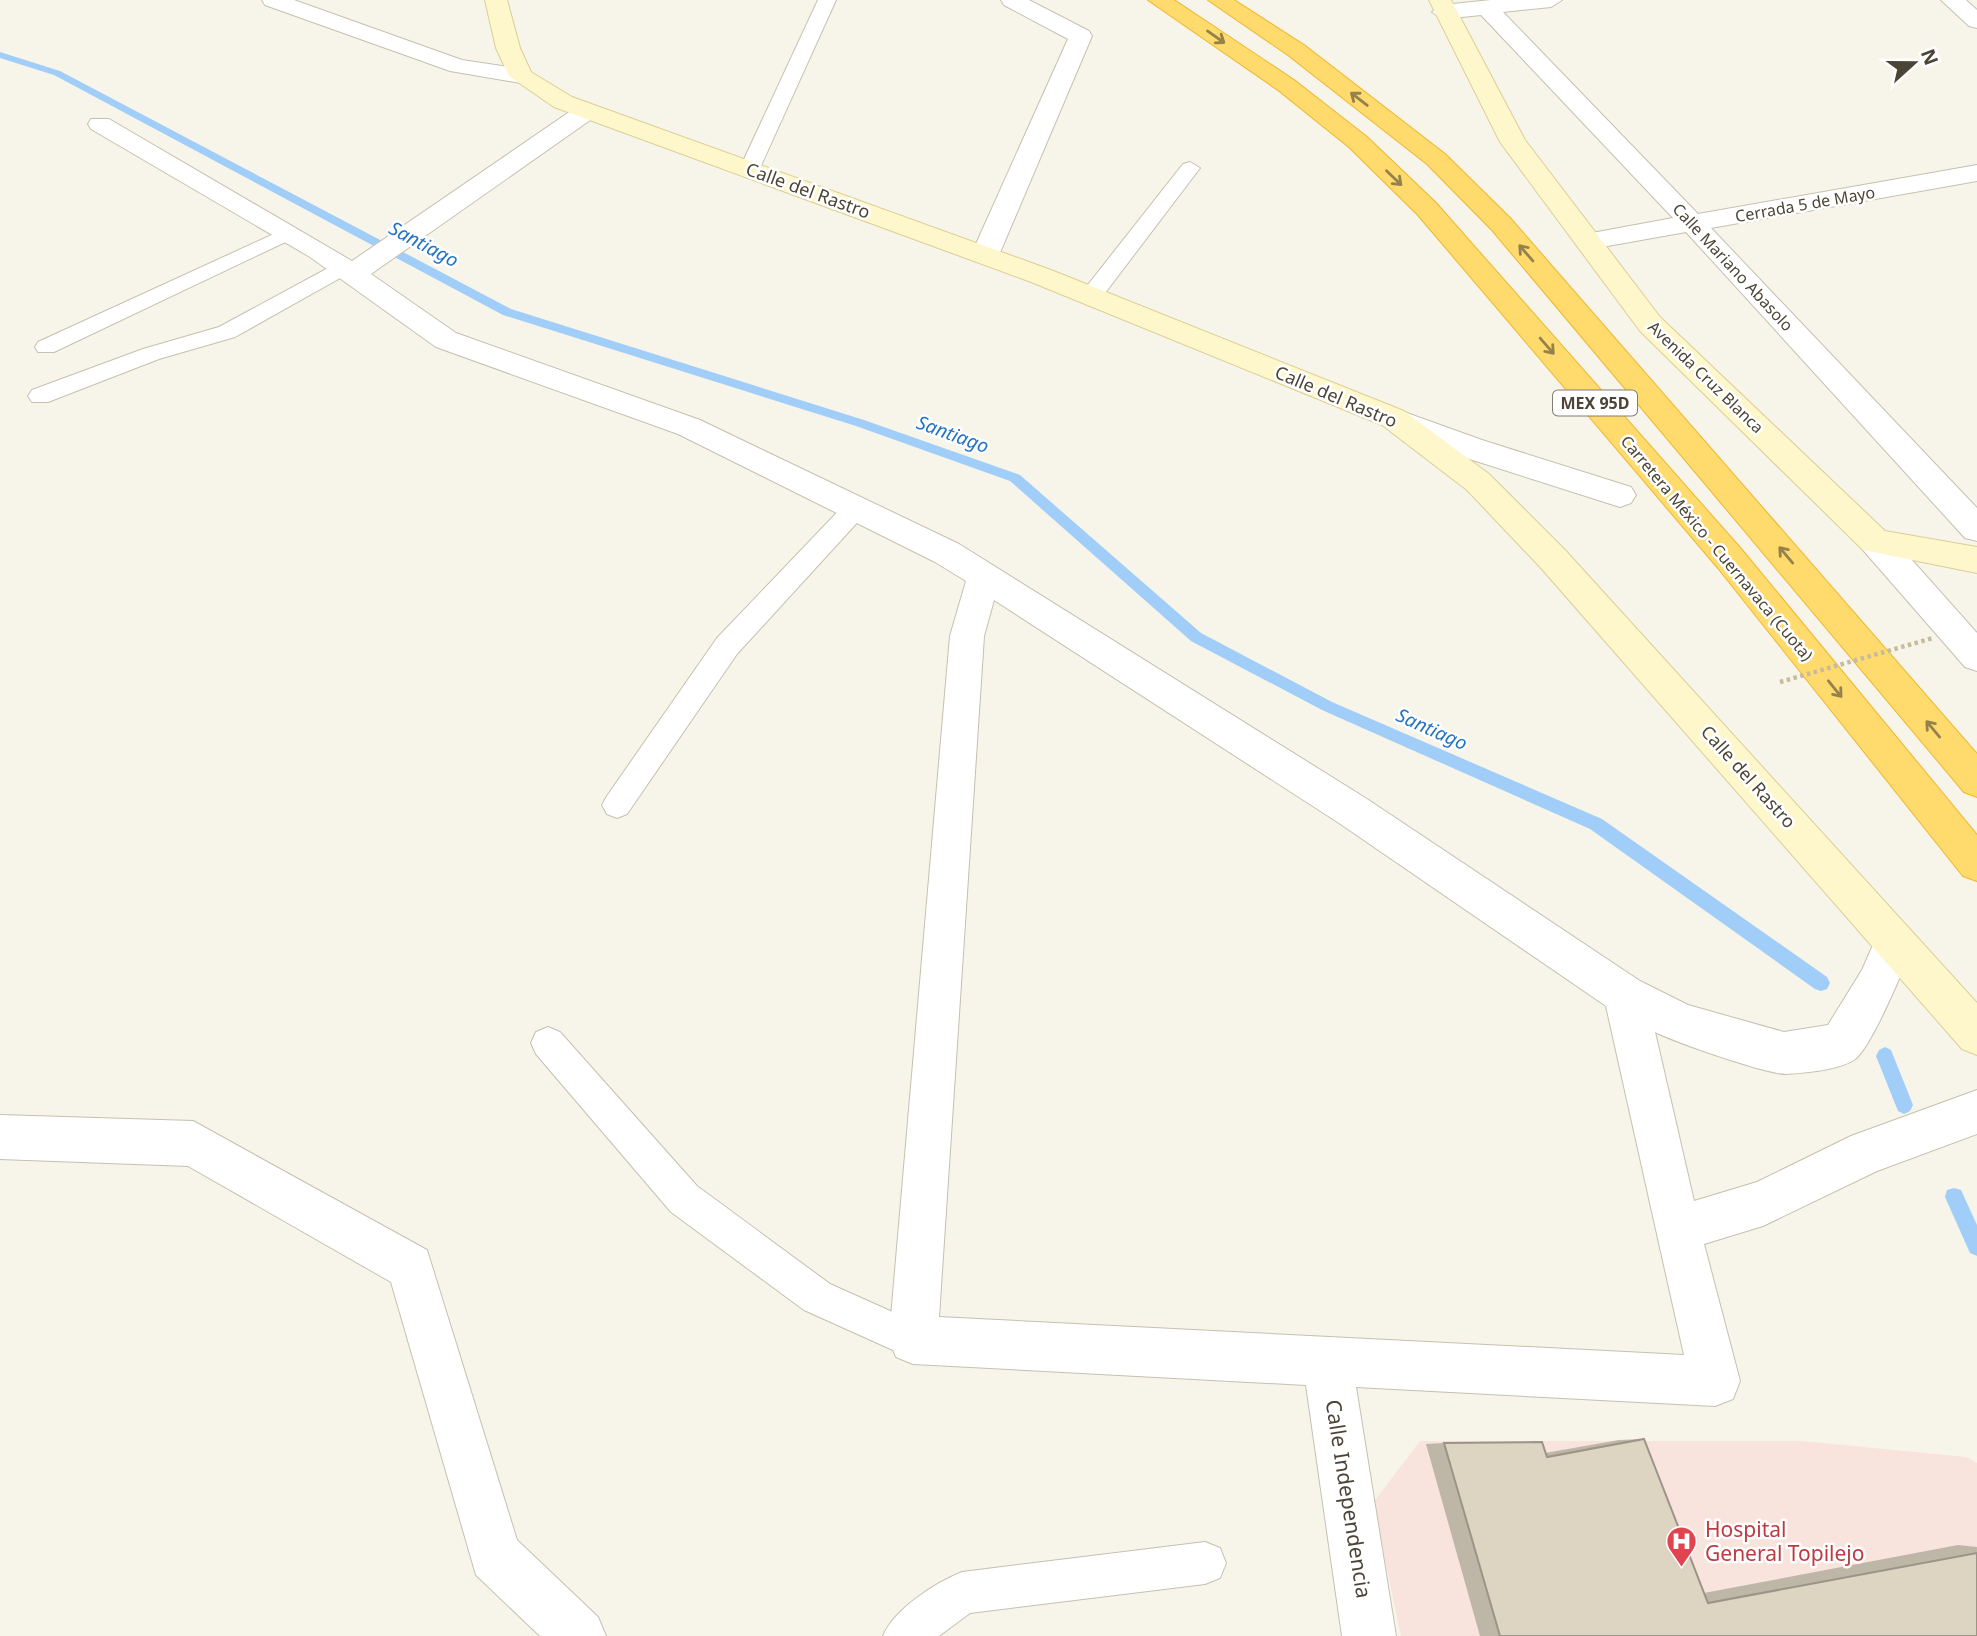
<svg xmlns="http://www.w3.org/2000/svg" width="1977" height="1636" font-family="'Noto Sans',sans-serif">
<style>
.medical{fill:#f8e3dd}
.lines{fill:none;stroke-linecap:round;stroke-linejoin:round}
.stream{fill:#a1cef8;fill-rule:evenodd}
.service-casing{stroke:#c6c0ae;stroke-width:2}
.minor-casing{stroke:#c6c0ae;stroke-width:2}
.secondary-casing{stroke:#dbce95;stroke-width:2}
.motorway-casing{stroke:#efb72c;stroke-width:2}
.service{fill:#fff;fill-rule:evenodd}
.minor{fill:#fff;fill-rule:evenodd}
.secondary{fill:#fff7cc;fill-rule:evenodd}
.motorway{fill:#ffda6d;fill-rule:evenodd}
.path-bridge{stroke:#c7bb9b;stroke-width:4.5;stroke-dasharray:3.5 3.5;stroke-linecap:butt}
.wall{fill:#beb6a6}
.building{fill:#ddd4c1;stroke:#9b9487;stroke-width:2}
.oneway{stroke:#94814d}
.labels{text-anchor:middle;stroke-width:5;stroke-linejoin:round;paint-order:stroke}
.far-street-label{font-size:16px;fill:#4c4537;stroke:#fff}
.shield{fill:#fff;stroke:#827d73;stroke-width:2}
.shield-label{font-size:16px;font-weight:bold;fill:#4c4537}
.street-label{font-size:18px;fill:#4c4537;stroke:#fff}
.water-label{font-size:19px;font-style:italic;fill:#2273c5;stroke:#fff}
.near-street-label{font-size:21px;fill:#4c4537;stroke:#fff}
.near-health-label{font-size:21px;fill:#be3a42;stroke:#fff;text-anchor:start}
</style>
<rect width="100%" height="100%" fill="#f7f4ea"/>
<path class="medical" d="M1420,1441H1801L1966,1457L1977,1463V1636H1401L1373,1503Z"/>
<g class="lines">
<g class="stream">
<path d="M0,52L60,71L511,309L864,420L1020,475L1201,633L1332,702L1602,819L1827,977L1830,983L1827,989L1821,991L1815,989L1590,829L1322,710L1191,641L1010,481L856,426L503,315L54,75L0,58Z"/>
<path d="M1885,1047L1891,1050L1913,1105L1910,1111L1904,1114L1898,1111L1876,1056L1879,1050Z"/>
<path d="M1954,1188L1961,1190L1977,1225V1256L1970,1253L1945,1197L1947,1190Z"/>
</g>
<defs>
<g id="service">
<path d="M818,0H836L759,170L756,174H742L739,170Z"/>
<path d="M1190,162L1200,168L1099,301H1083L1080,296L1083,291L1183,164Z"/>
<path d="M289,227L296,229L299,233L296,237L54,352H38L35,347L38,342Z"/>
<path d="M343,260L354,267L351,272L235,337L159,359L48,402H32L28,396L32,390L143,349L219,327Z"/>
<path d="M856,499L865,502L868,508L865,514L737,654L627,814L617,818L607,814L602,805L607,796L717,638L847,502Z"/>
<path d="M548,1027L560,1032L697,1186L830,1284L926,1327L932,1340L926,1353L913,1359L804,1310L671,1212L536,1054L531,1043L536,1032Z"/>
<path d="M1205,1542L1220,1548L1226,1563L1220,1578L1205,1584L970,1613L939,1636H883C894,1609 935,1583 962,1572Z"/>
</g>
<g id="minor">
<path d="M262,0H294L462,60L521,69L529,71L533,76L529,81L521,83L450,71L265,5Z"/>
<path d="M1001,0H1029L1089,31L1092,36L999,255L995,261L985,263L975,261L971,255L1068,39L1004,5Z"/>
<path d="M1491,0H1562L1551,7L1503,12L1698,214L1977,165V181L1711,228L1977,508V541L1965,538L1686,232L1591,249L1581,247L1578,241L1581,235L1673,218L1481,15L1443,19L1432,12L1443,5Z"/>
<path d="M1941,0H1966L1977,10V28L1969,26Z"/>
<path d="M587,104L596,106L599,111L596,116L371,274L456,333L700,420L959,544L1367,799L1640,981L1688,1005L1784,1032L1828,1025L1862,970L1880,929L1894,923L1908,929L1914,942C1906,964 1871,1049 1854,1060C1838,1070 1805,1073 1786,1074C1766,1074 1675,1042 1655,1032L1694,1201L1757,1182L1851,1136L1977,1090V1134L1877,1171L1763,1226L1704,1244L1740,1381L1733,1399L1715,1406L1356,1387L1396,1636H1342L1306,1385L913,1364L896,1357L889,1340L950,636L966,581L935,562L678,434L436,347L310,257L91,129L88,124L91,119H109L352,261L578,106ZM994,600L1339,823L1606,1006L1684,1355L939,1317L984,636Z"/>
<path d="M1393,408L1482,440L1631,487L1636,495L1631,503L1620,507L1460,456L1382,425L1378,418L1382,411Z"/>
<path d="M1875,529L1887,532L1977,633V671L1965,667L1863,550L1859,541L1863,532Z"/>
<path d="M0,1115L193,1121L427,1250L517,1540L598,1617L606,1636H540L476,1575L391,1282L188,1166L0,1159Z"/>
</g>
<g id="secondary">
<path d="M485,0H507L520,48L531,72L572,97L1051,270L1404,411L1489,474L1565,550L1977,1003V1055L1962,1049L1541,568L1467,490L1382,425L1031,282L554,107L509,76L496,48Z"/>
<path d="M1429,0H1451L1525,140L1660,317L1885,531L1977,547V573L1863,550L1640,331L1500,142Z"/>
</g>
<g id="motorway">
<path d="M1148,0H1174L1294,80L1367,137L1436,203L1742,550L1977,835V881L1963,876L1718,568L1418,215L1349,147L1278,90Z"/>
<path d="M1208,0H1234L1304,45L1445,154L1510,218L1977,754V797L1964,792L1492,230L1427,164L1288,55Z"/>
</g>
</defs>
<use href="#service" class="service-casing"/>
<use href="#minor" class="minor-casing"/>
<use href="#secondary" class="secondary-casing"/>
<use href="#motorway" class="motorway-casing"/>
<use href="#service" class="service"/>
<use href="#minor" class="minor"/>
<use href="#secondary" class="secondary"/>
<use href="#motorway" class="motorway"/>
<path class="path-bridge" d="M1780,682L1933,638"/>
</g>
<path class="wall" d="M1644,1439L1704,1593L1958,1545L1977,1547V1636H1480L1426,1444L1444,1443L1545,1453L1619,1440Z"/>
<path class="building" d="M1644,1439L1708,1603L1977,1553V1636H1500L1444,1443L1542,1442L1547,1457Z"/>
<defs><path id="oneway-shaft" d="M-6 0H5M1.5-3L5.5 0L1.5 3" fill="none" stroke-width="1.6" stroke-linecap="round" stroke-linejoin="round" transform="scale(1.75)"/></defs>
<g class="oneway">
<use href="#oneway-shaft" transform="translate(1216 37) rotate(35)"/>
<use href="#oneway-shaft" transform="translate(1359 99) rotate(-142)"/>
<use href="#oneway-shaft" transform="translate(1394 178) rotate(44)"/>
<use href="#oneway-shaft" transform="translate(1526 253) rotate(-131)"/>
<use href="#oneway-shaft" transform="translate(1547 346) rotate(49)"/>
<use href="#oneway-shaft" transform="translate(1786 555) rotate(-130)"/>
<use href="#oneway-shaft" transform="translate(1835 689) rotate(51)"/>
<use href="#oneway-shaft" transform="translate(1933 729) rotate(-130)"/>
</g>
<defs>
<symbol id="hospital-pin" viewBox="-11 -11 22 30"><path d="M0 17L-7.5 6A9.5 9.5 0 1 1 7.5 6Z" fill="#e0444e" stroke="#fff"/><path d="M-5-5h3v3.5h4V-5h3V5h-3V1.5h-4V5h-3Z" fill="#fff"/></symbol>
</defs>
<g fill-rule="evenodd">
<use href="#hospital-pin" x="1664" y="1524" width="35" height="47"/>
</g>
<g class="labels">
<g class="far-street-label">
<text transform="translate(1805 204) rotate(-10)" y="6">Cerrada 5 de Mayo</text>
<text transform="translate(1733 267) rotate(47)" y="6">Calle Mariano Abasolo</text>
<text transform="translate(1706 377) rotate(44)" y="6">Avenida Cruz Blanca</text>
<text transform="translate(1717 548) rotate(50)" y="6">Carretera México - Cuernavaca (Cuota)</text>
</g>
<rect class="shield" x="1553" y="390.5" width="84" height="25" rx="5"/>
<g class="shield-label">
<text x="1595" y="409">MEX 95D</text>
</g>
<g class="street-label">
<text transform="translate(808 191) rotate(20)" y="6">Calle del Rastro</text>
<text transform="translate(1336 397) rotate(23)" y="6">Calle del Rastro</text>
<text transform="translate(1748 777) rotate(48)" y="6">Calle del Rastro</text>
</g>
<g class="water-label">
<text transform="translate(424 244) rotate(28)" y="7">Santiago</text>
<text transform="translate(953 434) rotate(20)" y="7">Santiago</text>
<text transform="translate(1432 729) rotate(24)" y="7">Santiago</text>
</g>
<g class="near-street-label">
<text transform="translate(1348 1499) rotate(81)" y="7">Calle Independencia</text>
</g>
<g class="near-health-label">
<text x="1705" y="1537">Hospital<tspan x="1705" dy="24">General Topilejo</tspan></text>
</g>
</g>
<g transform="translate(1914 63) rotate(69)" stroke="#ffffff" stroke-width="5" paint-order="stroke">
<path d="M0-5L12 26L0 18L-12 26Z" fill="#4c4537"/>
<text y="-10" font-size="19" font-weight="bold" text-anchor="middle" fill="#4c4537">N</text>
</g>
</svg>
